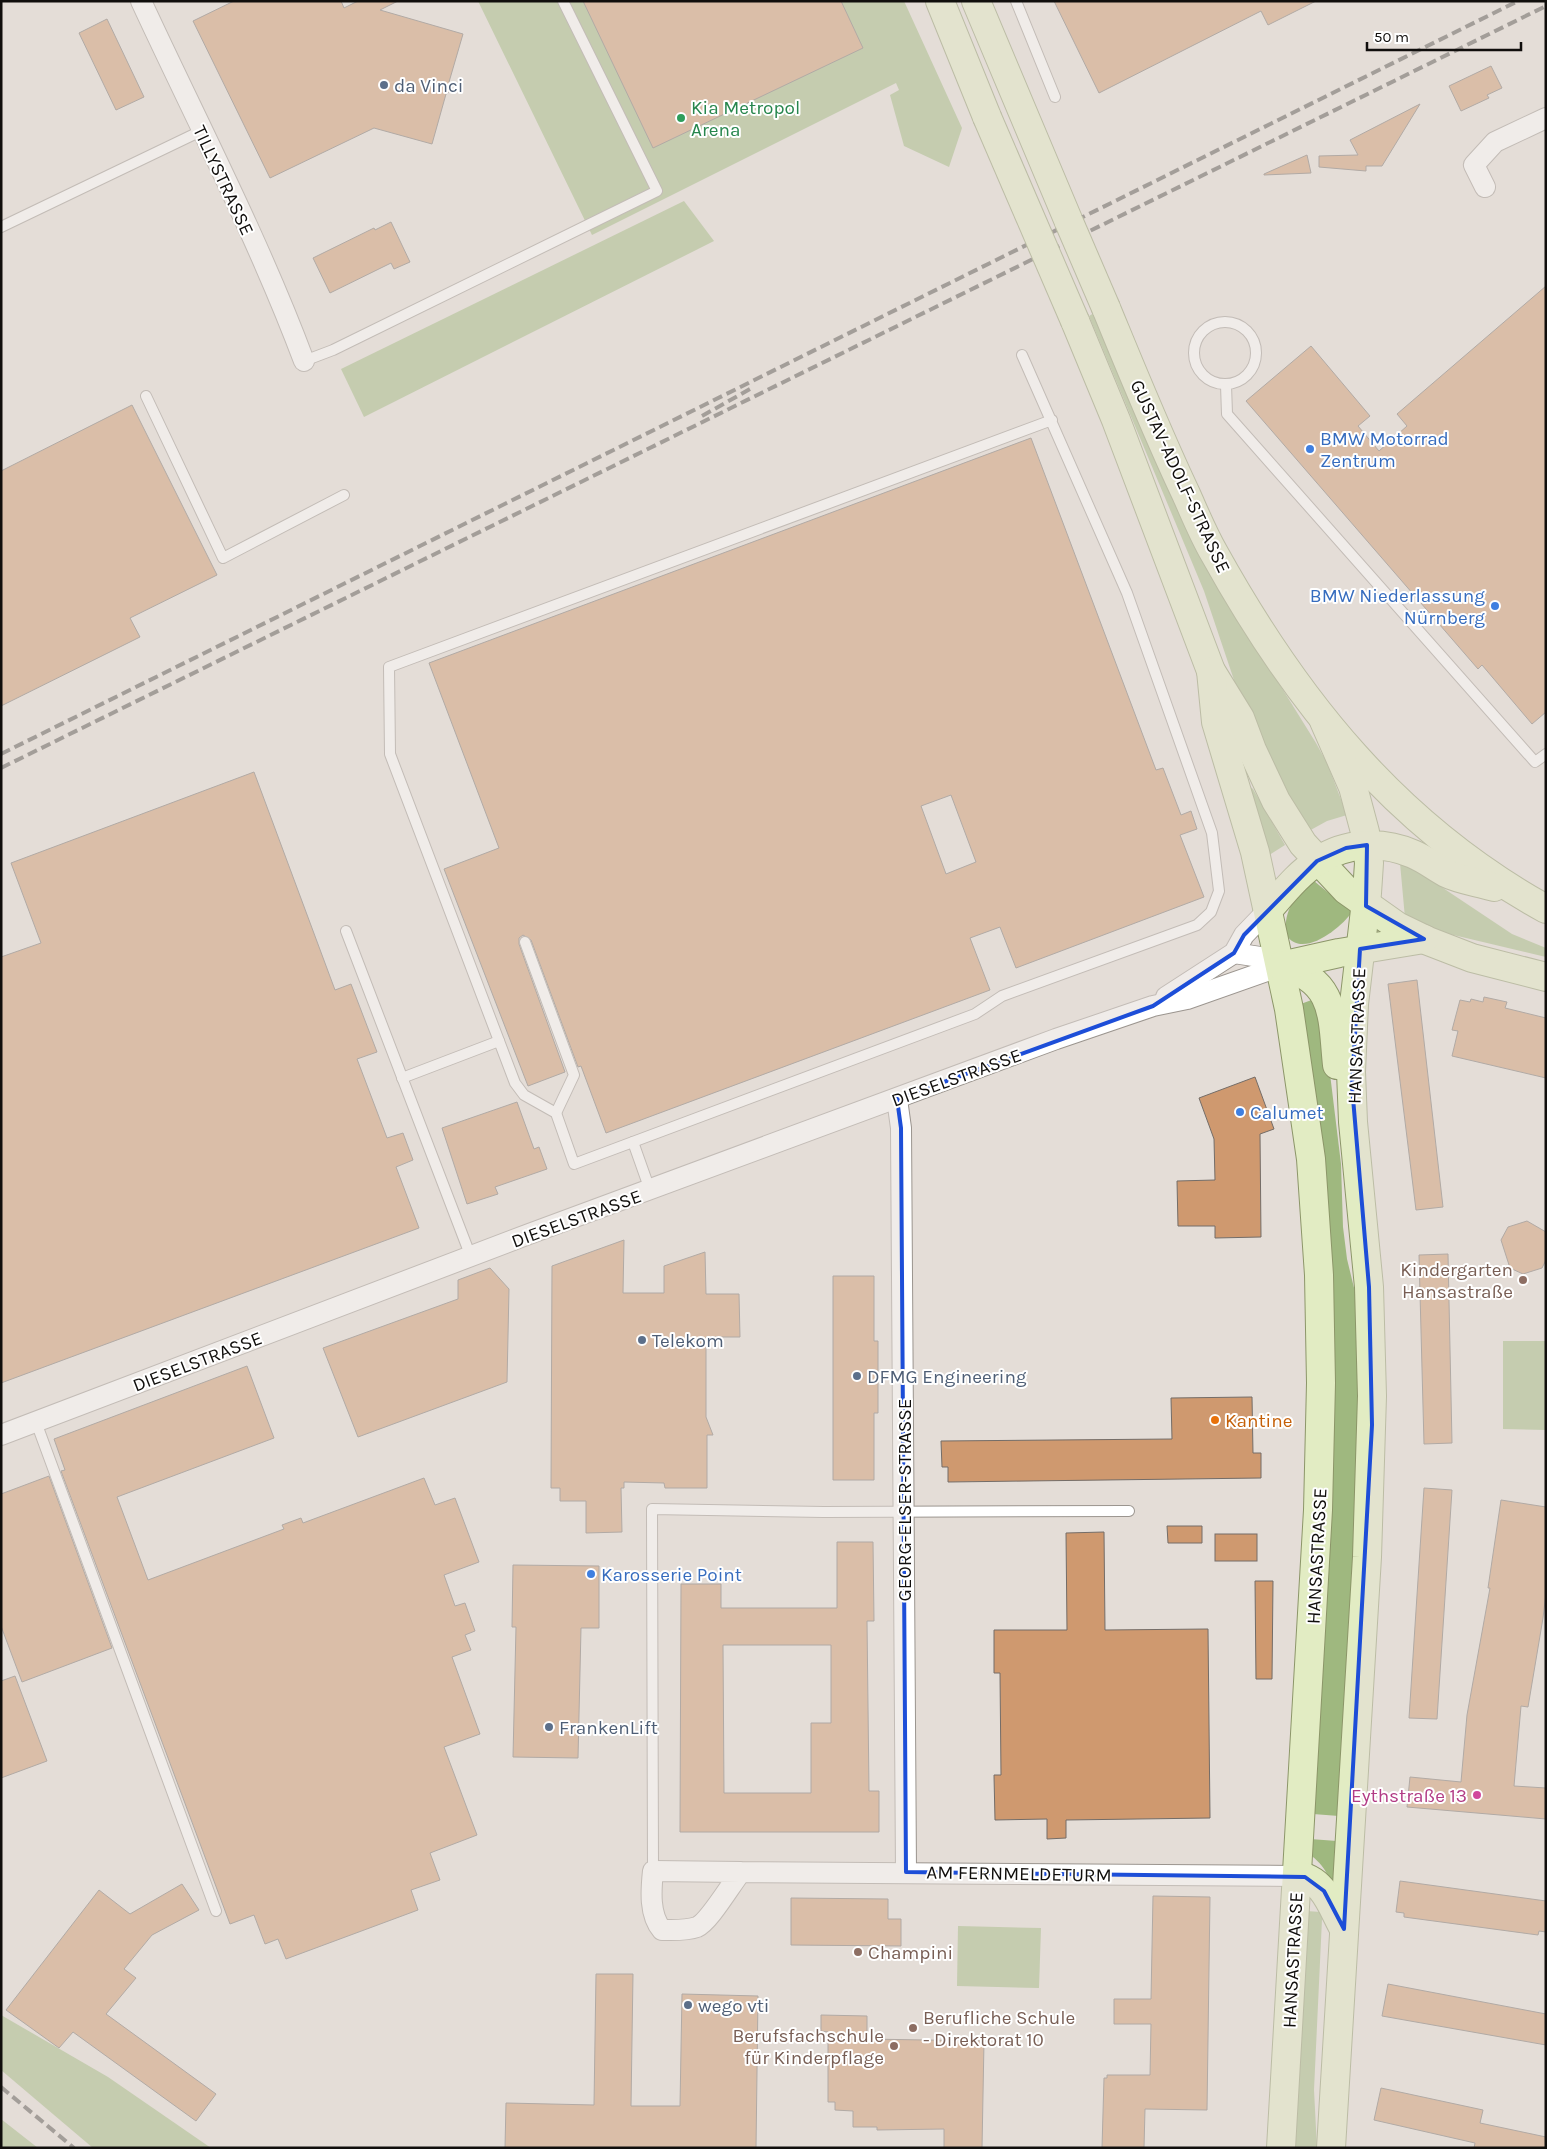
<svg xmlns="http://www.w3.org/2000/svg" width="1547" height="2149" font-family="Karla,sans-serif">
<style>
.green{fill:#9fb87f}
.building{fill:#cf996f;stroke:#746d68;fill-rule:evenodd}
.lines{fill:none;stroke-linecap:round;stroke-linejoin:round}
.service-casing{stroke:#9b958f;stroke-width:12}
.minor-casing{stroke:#9b958f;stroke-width:22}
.primary-casing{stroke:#8c9669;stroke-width:30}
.service{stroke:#fff;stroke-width:10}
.minor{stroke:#fff;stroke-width:20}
.primary{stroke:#e2ecc3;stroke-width:28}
.rail{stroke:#56534f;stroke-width:4;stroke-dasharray:10 5;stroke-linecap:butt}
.primary-bridge-casing{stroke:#8c9669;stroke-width:30;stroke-linecap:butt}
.primary-bridge{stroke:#e2ecc3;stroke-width:28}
.marked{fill:none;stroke:#1d4ed8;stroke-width:4;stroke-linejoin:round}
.service-dot{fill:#5c6f8a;stroke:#fff;stroke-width:2}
.leisure-dot{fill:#2e9e5b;stroke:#fff;stroke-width:2}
.shop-dot{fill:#3f7fe0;stroke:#fff;stroke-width:2}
.education-dot{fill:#8d6e63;stroke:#fff;stroke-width:2}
.food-dot{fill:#e8710a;stroke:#fff;stroke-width:2}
.hotel-dot{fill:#d1479c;stroke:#fff;stroke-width:2}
.labels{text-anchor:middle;stroke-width:4;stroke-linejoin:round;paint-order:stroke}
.service-label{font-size:19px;fill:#4e5e75;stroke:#fff;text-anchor:start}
.leisure-label{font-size:19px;fill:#27864d;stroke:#fff;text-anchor:start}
.street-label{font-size:19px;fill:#100e0c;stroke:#fff}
.shop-label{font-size:19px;fill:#366cbe;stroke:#fff;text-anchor:start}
.education-label{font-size:19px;fill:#785e54;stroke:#fff;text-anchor:end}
.food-label{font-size:19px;fill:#c56008;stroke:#fff;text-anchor:start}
.hotel-label{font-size:19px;fill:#b23c85;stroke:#fff;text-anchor:end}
</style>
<rect width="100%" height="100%" fill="#e4ddd7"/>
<g class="green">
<path d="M478,1H904L962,128L949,167L904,146L890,95L899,90L896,83L592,235Z"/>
<path d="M684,201L714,241L364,417L341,369Z"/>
<path d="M1094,313L1222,592L1316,743L1327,763L1347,815L1327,821L1307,832L1267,757L1235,683L1204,591L1089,316Z"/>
<path d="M1247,784L1253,789L1285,845L1266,857Z"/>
<path d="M1400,863L1425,876L1512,934L1546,948V957L1445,933L1405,918Z"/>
<path d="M1314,881L1352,912C1342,927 1301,961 1286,934C1283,911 1296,893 1314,881Z"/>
<path d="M1317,998L1326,1041L1341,1164L1343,1227L1347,1259L1355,1292L1359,1353L1356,1504L1339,1816L1313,1814L1329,1503L1298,1005Z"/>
<path d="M1503,1341H1546V1430L1503,1429Z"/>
<path d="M1310,1839L1337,1841L1334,1899C1331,1879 1326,1866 1309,1854Z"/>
<path d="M1306,1911L1321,1912L1322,1919L1314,2090L1317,2148H1292Z"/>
<path d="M958,1926L1041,1928L1039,1988L957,1986Z"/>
<path d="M1,2015L108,2077L211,2148H93L1,2070Z"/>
<path d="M1,2119L38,2148H1Z"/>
</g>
<g class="building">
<path d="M234,1H341L344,8L358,1H398L380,10L463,34L449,82L453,90L446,94L432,144L374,128L270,178L193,21Z"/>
<path d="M583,1H841L863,48L653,148Z"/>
<path d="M1054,1H1316L1268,25L1261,11L1099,93Z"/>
<path d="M107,19L144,97L116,110L79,33Z"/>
<path d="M1491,66L1502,88L1487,95L1489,98L1461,111L1449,86Z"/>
<path d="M1420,104L1382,166H1366V171L1319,167V156L1358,155L1350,140Z"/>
<path d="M1307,155L1311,173L1264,175V174Z"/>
<path d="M391,222L410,262L394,269L391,263L330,293L313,258L374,228L375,230Z"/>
<path d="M1546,286V712L1532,724L1482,665L1478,669L1246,401L1311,346L1370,416L1358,426L1379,451L1407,426L1397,414Z"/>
<path d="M132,405L217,575L130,618L140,637L1,706V471Z"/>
<path d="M1031,438L1156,770L1163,768L1181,815L1191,811L1197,829L1180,835L1204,897L1016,968L1000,927L970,938L990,990L606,1133L581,1066L578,1067L531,940L523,935L519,938V944L565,1072L528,1086L444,869L499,848L429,663ZM951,795L976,862L946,874L921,806Z"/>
<path d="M254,772L335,990L351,984L377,1052L357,1059L387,1138L403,1133L413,1160L396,1167L419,1228L1,1383V957L41,943L11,863Z"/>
<path d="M1417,980L1443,1207L1416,1210L1388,984Z"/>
<path d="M1484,997L1507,1002L1505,1008L1546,1018V1078L1452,1056L1458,1031L1452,1030L1460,1000L1470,1002L1471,999L1483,1002Z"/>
<path d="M1255,1077L1274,1129L1260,1134L1261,1237L1215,1238V1226H1178L1177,1181L1215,1180L1214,1139L1199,1098Z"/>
<path d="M517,1102L534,1149L539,1147L547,1169L495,1187L498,1194L467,1204L442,1128Z"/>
<path d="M1527,1221L1546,1232V1260L1542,1268L1523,1274L1510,1268L1501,1240L1508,1227Z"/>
<path d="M624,1240L623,1293H664V1266L705,1252L706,1294H739L740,1337H706V1417L713,1435H707V1488H665L664,1483L624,1482V1488H621L622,1532L586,1533V1501H560V1488H551L552,1266Z"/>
<path d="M1448,1254L1452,1443L1424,1444L1419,1255Z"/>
<path d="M490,1268L509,1289L507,1382L358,1437L323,1348L458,1299V1280Z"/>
<path d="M833,1276H874V1341H878V1413H874V1480H833Z"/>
<path d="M247,1366L274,1438L117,1497L148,1580L284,1529L282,1525L301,1518L303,1523L424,1478L435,1505L455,1498L479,1562L444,1575L455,1606L465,1603L475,1631L465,1635L471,1650L452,1657L480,1734L444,1747L477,1835L430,1853L440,1880L411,1890L418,1910L286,1959L278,1939L265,1944L254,1915L230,1924L61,1471L65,1470L54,1439Z"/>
<path d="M1252,1397L1253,1453H1261V1478L948,1482V1467H942L941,1441L1172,1439L1171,1398Z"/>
<path d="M49,1476L112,1648L22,1682L1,1626V1494Z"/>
<path d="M1424,1488L1452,1490L1437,1719L1409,1718Z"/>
<path d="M1501,1500L1546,1507V1593L1543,1618L1528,1707L1521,1706L1514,1786L1546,1788V1819L1407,1807L1410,1777L1461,1782L1467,1715L1490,1588H1488Z"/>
<path d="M1167,1526H1202V1543H1168Z"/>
<path d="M1104,1532L1105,1630L1208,1629L1210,1818L1066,1820V1838L1047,1839V1819L995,1820L994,1775H1001L1000,1673H994V1630H1067L1066,1533Z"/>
<rect x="1215" y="1534" width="42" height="27"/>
<path d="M837,1542H873L874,1621H867L869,1791H879V1832H680L681,1584H721V1608H837ZM723,1645H831V1723H811V1793H724Z"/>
<path d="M513,1565L599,1566V1628H581L578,1758L513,1757L516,1627H512Z"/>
<path d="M1255,1581H1273L1272,1679H1256Z"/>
<path d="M15,1676L47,1761L1,1778V1681Z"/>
<path d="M1400,1881L1546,1901V1932L1539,1931L1538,1935L1404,1917V1913L1396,1912Z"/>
<path d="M182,1884L199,1910L152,1935L124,1969L136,1978L106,2014L216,2094L196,2121L73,2032L59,2048L6,2010L99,1890L130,1914Z"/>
<path d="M1153,1896L1210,1897L1207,2110L1145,2109L1144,2148H1102L1104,2078H1107V2075H1150L1151,2024H1114V1999H1151Z"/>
<path d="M791,1898L888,1899V1919H901V1946L791,1945Z"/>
<path d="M596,1974H633L631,2106H680L682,1994L758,1996L756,2148H505L506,2103L594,2105Z"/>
<path d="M1388,1984L1546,2014V2045L1382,2016Z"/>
<path d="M821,2015L867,2016V2039L984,2041L982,2148H944V2129L877,2130V2127H853V2111L835,2110V2102H828V2032L821,2031Z"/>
<path d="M1381,2088L1483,2110L1480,2123L1546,2137V2148H1474L1475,2143L1374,2120Z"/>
</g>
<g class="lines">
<defs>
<g id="service">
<path d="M1016,1L1055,97"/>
<path d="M1,227L201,131"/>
<circle cx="1225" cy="353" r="31"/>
<path d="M1022,355L1127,593L1212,833L1219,891L1211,912L1197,925L1002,996L975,1014L574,1164L556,1113L524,1095L515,1083L390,754L389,667L1052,420"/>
<path d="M304,361L333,350L657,191L563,1"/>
<path d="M1226,385L1227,414L1535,762L1546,754"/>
<path d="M146,396L223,558L344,495"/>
<path d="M346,931L471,1257"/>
<path d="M525,942L574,1075L556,1113"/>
<path d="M402,1078L499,1041"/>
<path d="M633,1142L650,1190"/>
<path d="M36,1422L216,1911"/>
<path d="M653,1871L652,1509L824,1512L1129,1511"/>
</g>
<g id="minor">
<path d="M141,1C196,120 258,238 304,361"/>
<path d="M1485,187L1474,165L1495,142L1546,118"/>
<path d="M1234,953L1260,957L1281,966"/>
<path d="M1166,997L1234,953L1244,935L1269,909"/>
<path d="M897,1099L901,1128L906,1872"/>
<path d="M1,1435L529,1234L1056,1039L1153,1006L1187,999L1281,966"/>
<path d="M741,1872L653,1871C651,1890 649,1915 662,1930C673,1930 686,1931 697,1927C709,1922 731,1884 741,1872L1297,1876"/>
</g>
<g id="primary">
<path d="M940,1L987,117"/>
<path d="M976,1L1069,222"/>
<path d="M1106,308C1132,371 1157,433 1186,494C1195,514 1203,534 1214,553C1296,701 1396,826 1546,909"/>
<path d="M1075,321L1116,420L1211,671L1240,718L1252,750L1276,801L1303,844L1346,890L1397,926L1428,941L1472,958L1546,977"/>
<path d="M1211,671L1216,722L1255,852L1289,1009L1311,1159L1319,1275L1321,1383L1318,1510L1281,2148"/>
<path d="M1324,721L1353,787L1365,832L1369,863L1367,893L1354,1004L1351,1072L1353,1122L1369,1287L1372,1396L1367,1557L1331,2148"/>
<path d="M1269,909C1284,892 1299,873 1318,861C1345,842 1383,841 1413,854C1425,859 1435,867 1446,873C1460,880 1478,882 1494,887"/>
<path d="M1281,966C1337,980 1332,1018 1337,1065"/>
<path d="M1281,966L1339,953L1424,939"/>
<path d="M1297,1876C1324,1878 1332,1908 1344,1929"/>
</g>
</defs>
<use href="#service" class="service-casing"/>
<use href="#minor" class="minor-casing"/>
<use href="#primary" class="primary-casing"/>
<use href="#service" class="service"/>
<use href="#minor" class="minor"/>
<use href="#primary" class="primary"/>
<g class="rail">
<path d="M702,416L750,389"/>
<path d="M1,754L1518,1"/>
<path d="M1,768L1546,6"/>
<path d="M1,2087L74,2148"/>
</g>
<defs>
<g id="primary-bridge">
<path d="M987,117L1075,321"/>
<path d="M1069,222L1106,308"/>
</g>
</defs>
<use href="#primary-bridge" class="primary-bridge-casing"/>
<use href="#primary-bridge" class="primary-bridge"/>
</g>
<path d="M0 0H1547V2149H0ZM1367,845L1366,906L1424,939L1360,949L1352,1086L1369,1287L1372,1425L1344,1929L1324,1891L1305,1877L906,1872L901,1128L897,1099L1153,1006L1234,953L1244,935L1317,861L1346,848Z" fill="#e4ddd7" fill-opacity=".55" fill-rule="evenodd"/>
<path class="marked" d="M1367,845L1366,906L1424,939L1360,949L1352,1086L1369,1287L1372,1425L1344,1929L1324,1891L1305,1877L906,1872L901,1128L897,1099L1153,1006L1234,953L1244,935L1317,861L1346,848Z"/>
<g class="service-dot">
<circle cx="384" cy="85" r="5"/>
<circle cx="642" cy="1340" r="5"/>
<circle cx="857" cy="1376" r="5"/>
<circle cx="549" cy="1727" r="5"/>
<circle cx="688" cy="2005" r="5"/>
</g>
<circle class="leisure-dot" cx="681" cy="118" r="5"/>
<g class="shop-dot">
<circle cx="1310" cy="449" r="5"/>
<circle cx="1495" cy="606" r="5"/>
<circle cx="1240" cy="1112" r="5"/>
<circle cx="591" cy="1574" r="5"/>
</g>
<g class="education-dot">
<circle cx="1523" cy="1280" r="5"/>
<circle cx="858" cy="1952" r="5"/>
<circle cx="913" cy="2028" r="5"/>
<circle cx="894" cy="2046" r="5"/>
</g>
<circle class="food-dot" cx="1215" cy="1420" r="5"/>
<circle class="hotel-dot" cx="1477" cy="1795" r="5"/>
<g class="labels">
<g class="service-label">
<text x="394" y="92">da Vinci</text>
<text x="652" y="1347">Telekom</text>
<text x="867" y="1383">DFMG Engineering</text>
<text x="559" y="1734">FrankenLift</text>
<text x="698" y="2012">wego vti</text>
</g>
<g class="leisure-label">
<text x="691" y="114">Kia Metropol<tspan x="691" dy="22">Arena</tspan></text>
</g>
<g class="street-label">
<text transform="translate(224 180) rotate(65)" y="7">TILLYSTRASSE</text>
<text transform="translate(1181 476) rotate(65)" y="7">GUSTAV-ADOLF-STRASSE</text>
<text transform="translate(1356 1036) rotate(-88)" y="7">HANSASTRASSE</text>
<text transform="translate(956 1077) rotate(-20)" y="7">DIESELSTRASSE</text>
<text transform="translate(576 1218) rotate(-20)" y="7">DIESELSTRASSE</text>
<text transform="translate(197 1361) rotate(-21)" y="7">DIESELSTRASSE</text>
<text transform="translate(904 1500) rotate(-90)" y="7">GEORG-ELSER-STRASSE</text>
<text transform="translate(1316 1556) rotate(-87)" y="7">HANSASTRASSE</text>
<text transform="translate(1019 1873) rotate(1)" y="7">AM FERNMELDETURM</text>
<text transform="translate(1292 1960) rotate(-87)" y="7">HANSASTRASSE</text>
</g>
<g class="shop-label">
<text x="1320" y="445">BMW Motorrad<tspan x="1320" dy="22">Zentrum</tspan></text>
<text x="1485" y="602" text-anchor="end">BMW Niederlassung<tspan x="1485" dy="22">Nürnberg</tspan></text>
<text x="1250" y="1119">Calumet</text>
<text x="601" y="1581">Karosserie Point</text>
</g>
<g class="education-label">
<text x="1513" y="1276">Kindergarten<tspan x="1513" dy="22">Hansastraße</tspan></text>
<text x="868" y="1959" text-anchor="start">Champini</text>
<text x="923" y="2024" text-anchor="start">Berufliche Schule<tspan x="923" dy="22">- Direktorat 10</tspan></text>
<text x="884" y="2042">Berufsfachschule<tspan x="884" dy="22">für Kinderpflage</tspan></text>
</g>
<g class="food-label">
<text x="1225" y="1427">Kantine</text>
</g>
<g class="hotel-label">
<text x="1467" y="1802">Eythstraße 13</text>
</g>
</g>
<rect width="1547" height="2149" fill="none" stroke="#100e0c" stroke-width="5"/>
<path d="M1367 42v8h154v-8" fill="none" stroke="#100e0c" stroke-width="2.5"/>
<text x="1374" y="42" font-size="15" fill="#100e0c" stroke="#ffffff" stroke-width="4" paint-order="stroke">50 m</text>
</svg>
